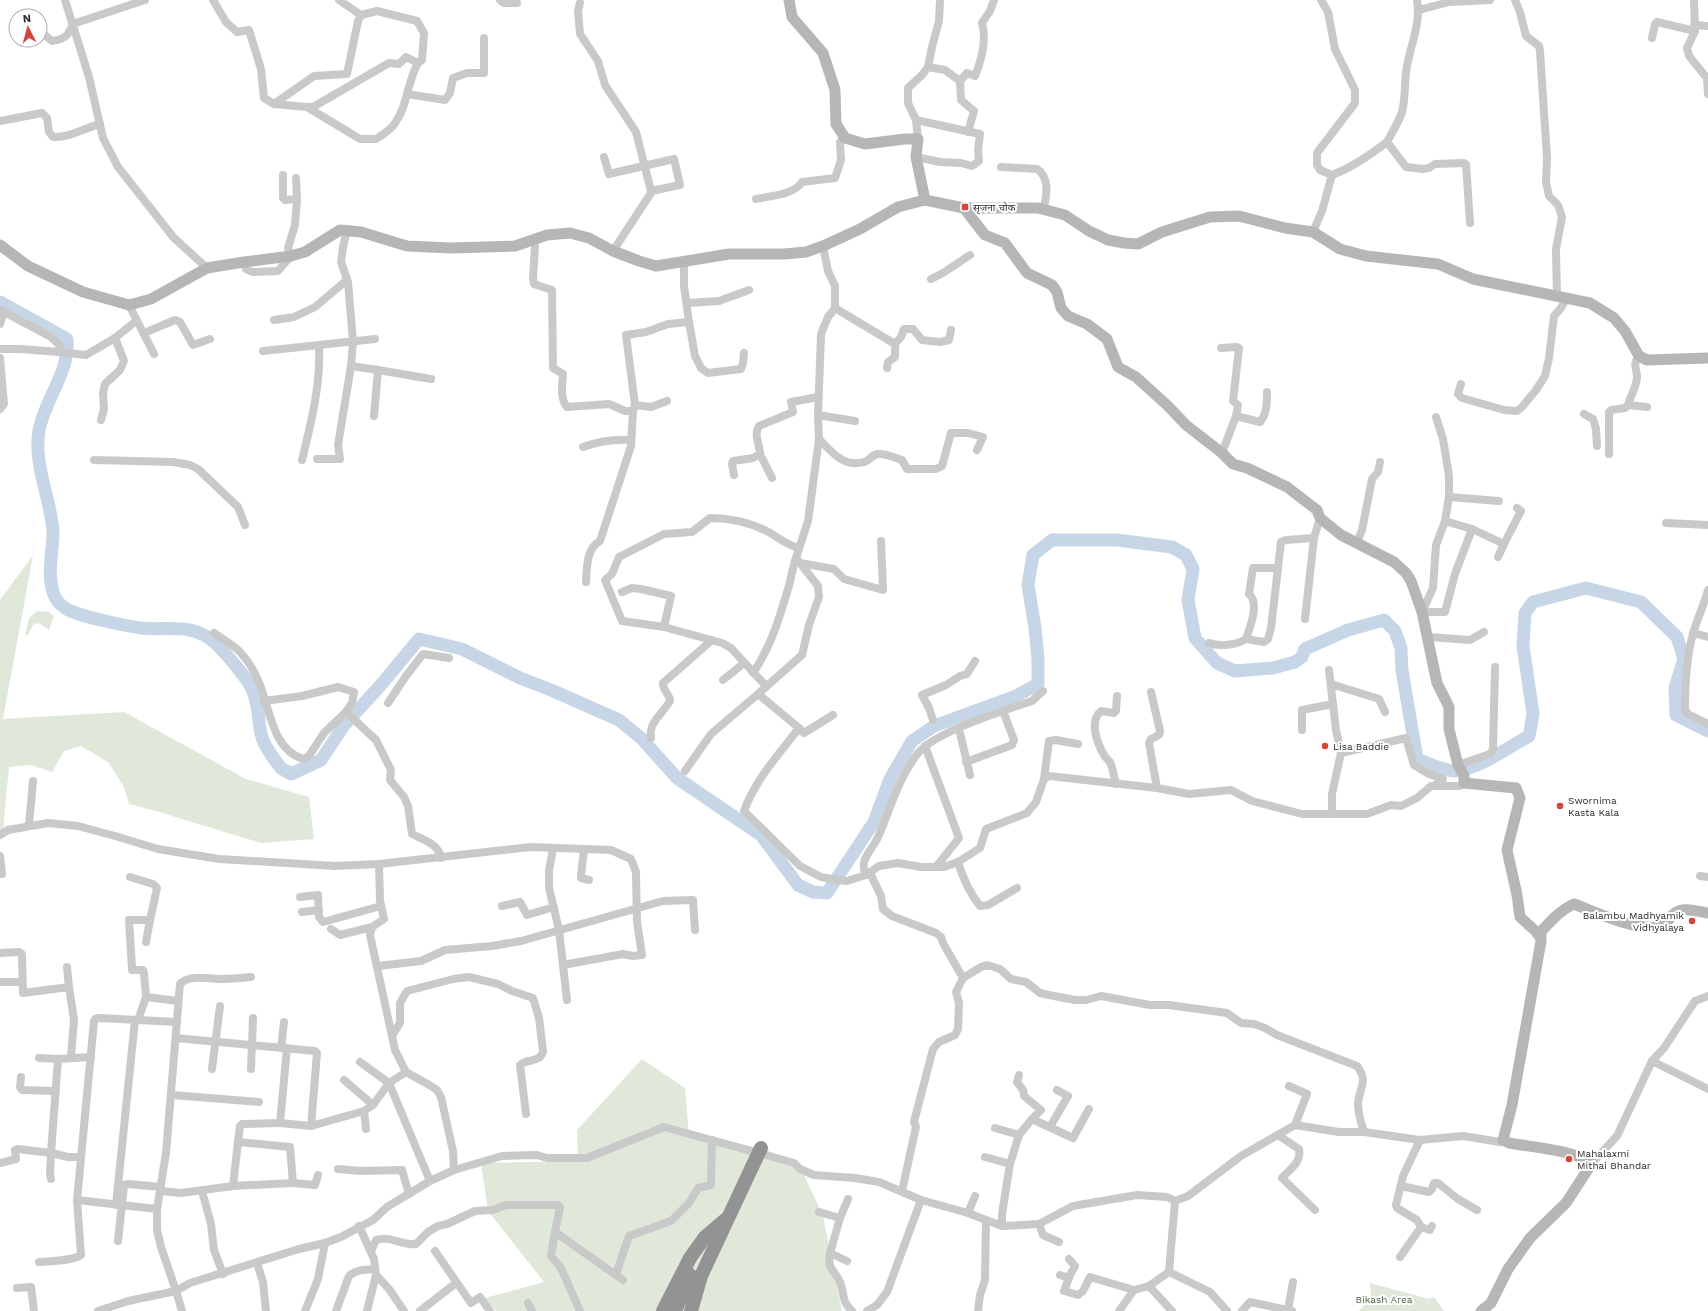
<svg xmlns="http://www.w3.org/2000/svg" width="1708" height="1311" font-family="'Work Sans','Noto Sans Devanagari',sans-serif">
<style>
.green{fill:#e0e8da}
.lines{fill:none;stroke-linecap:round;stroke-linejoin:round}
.river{stroke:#c7d6e7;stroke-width:13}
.street{stroke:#c9c9c9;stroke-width:8}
.secondary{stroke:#b6b6b6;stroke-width:11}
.highway{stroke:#939393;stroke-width:14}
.highway-bridge{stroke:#939393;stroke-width:14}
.poi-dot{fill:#d4453c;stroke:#fff;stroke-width:1.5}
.labels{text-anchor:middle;stroke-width:4;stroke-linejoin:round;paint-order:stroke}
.poi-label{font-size:10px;fill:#2c2c2c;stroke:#fff;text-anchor:start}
.park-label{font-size:10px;fill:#4a623e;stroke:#fff}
</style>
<rect width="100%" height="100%" fill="#fff"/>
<g class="green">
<path d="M33,555L3,719L124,712L246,779L309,797L314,839L261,843L159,812L129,804L124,787L108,762L81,746L64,751L52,772L31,765L9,767L3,831L0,833V600Z"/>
<path d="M37,611L49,612L54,616L49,630L38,623L34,624L27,636L25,635L29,618Z"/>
<path d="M642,1059L685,1088L689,1136L761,1148L799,1164L823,1216L842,1311H496L485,1298L544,1282L488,1211L481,1163L578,1161L577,1130Z"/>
<path d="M1370,1283L1429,1299L1434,1297L1444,1311H1359L1371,1296Z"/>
</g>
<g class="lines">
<path class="river" d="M0,302L67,339C70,372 45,399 39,430C33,465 51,498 53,532C53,551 47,572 53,592C55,599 59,604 65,608C77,616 126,626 141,628C168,631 193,622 215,643C224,651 246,677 251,687C260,703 257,721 262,737C263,744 276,762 281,768C284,770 288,772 291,774L321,760L345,724L380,686L419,639L462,649L520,678L551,690L619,720L641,738L677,778L761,835L798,885L813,892L827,893L874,822L890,779L912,741L934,726L1016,696L1038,684V659L1035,628L1028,585L1033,555L1052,540H1117L1172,547L1186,555L1193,569L1188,600L1195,638L1217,663L1235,671L1273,668L1295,662L1302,657L1305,649L1348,630L1384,620L1395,631L1401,648L1402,670L1417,759C1428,763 1443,771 1456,771C1479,769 1509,747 1529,736L1533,714L1523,646L1525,613L1533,602L1586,588L1641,602L1677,637L1684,659L1675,688L1676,715L1708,731"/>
<g class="street">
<path d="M65,0L89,77L103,138L118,167L174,238L207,268"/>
<path d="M213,0L226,22L237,32L249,30L261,69L264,98L274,104L307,107L360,139H376C382,135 391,130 395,123C408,105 407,82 418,63L406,57L399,64L389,63L313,107H307"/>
<path d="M339,0L361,15L377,11L417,21L424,33L422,60L418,63"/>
<path d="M500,0L504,3H517"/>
<path d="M1417,0C1421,23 1411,44 1407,66C1404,81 1406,97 1402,112C1399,122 1392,132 1387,142L1406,167L1423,169L1429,168L1435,164L1464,163L1466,164L1470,223"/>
<path d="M1515,0L1520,12L1526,36L1539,46L1540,51L1547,158L1546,182L1549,196L1558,205L1562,217L1556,249L1557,296"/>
<path d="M1694,0L1695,31L1687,48L1689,56L1707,78L1708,94"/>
<path d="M580,3L578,11L580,34L598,61L605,85L636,132L651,191V193L613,251"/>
<path d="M1419,10L1449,2L1490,0"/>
<path d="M1694,25L1708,26"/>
<path d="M40,31L52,41C65,39 68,36 73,24L145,0"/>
<path d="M1652,38L1655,24L1657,22L1695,31"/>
<path d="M928,67L945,70L960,81"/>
<path d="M407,94L445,100L450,93L453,78L467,73H484V38"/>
<path d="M274,104L314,76L347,74L358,21L361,15"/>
<path d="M916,120L980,134L978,150L979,161L972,166L961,163L940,162L916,157"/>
<path d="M0,121L42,113L47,118L49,132L53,137C70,138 84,128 100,124"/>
<path d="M968,132L974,111L961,100L960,81L967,73L975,76C982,59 987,41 982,23L990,11L994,0"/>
<path d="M918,139L916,120L908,103V88L923,74L928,67L932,47L939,21L940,0"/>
<path d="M604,157L609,174L674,159L680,185L651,191"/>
<path d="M1001,167L1037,169C1050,177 1047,197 1043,209"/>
<path d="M1332,175C1353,167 1369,156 1387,142"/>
<path d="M296,178L297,199"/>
<path d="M756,199C770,196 794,195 802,182L835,178L841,160L840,142L845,138"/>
<path d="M1313,232L1322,211L1332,175L1320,170L1317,165V153L1355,103V90L1335,49L1328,12L1321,0"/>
<path d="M533,240L535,246L533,279L534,284L552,290L553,368L563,374C562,385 560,399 567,407L609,404L625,411H633"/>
<path d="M823,246L828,271L835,286V308L828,317L821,334L818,415L819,439L808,521L796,558L800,563L834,569L844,579L883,590L881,541"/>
<path d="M684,261V286L689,322L695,356L701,368L708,373L741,369L743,363L744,353"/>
<path d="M244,262L246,269L252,272L278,271L291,256L288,248L295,225L297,199L285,200L283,198V175"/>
<path d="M931,279L943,273L970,255"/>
<path d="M687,303L719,301L749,290"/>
<path d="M129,305L154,354"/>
<path d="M835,308L895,344L901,337L904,329H913L922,340L940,342L949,340L951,330"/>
<path d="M0,310L51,337L60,346L59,352L21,349H0"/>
<path d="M274,320L294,317L315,307L347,280"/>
<path d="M0,324L4,311"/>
<path d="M144,333L175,320L180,322L193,345L210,339"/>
<path d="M1221,348L1237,347L1239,348L1233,401L1238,405L1236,416"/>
<path d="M263,351L375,339"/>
<path d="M59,352L86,355L115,338L136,321"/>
<path d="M0,358L4,404L0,409"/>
<path d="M351,366L378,370L374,416"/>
<path d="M887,368L888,362L895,357V344"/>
<path d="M378,370L431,379"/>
<path d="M1461,384L1458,394L1462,398L1504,410L1517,411L1522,407L1536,390L1545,376L1549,358L1554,316L1561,308L1566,299"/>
<path d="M635,405L651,407L667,401"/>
<path d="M1628,405L1647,407"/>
<path d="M1584,414L1593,419L1596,429L1597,446"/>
<path d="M818,415L855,421"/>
<path d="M1436,417L1443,439L1449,476V497L1445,521L1436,545L1433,588L1422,612H1445L1455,574L1472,529L1445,521"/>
<path d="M101,420L104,409L103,393L105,384L120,370L124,361L115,338"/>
<path d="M819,439C831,452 845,468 864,462C869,461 872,455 877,454C885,453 894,457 902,460L907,469H936L942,466L951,433H968L983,437L977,450"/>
<path d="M583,447C600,441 614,439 631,440"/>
<path d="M1222,453L1236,416L1260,422C1267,414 1267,403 1267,392"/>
<path d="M760,454L772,478"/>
<path d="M1609,454V412L1611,410L1625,408L1628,405C1630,397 1637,386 1637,377C1637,369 1632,364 1639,356"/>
<path d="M317,459H340L338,445L351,366L353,341L348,282L341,262L343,247L347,230"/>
<path d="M94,460L173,462L190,465L198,469L238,507L245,525"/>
<path d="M302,460C311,423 321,385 319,346"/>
<path d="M734,475L732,464L733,461L753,458L760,454C760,444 753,436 759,426L793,412L791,402L818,397"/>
<path d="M1449,497L1499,501"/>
<path d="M1666,523L1708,525"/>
<path d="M1472,529L1504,544L1521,511L1517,508"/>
<path d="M1357,542L1362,530L1372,479L1378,472L1380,462"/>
<path d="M1498,557L1504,544"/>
<path d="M586,582C587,568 586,549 600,541L631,446L633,411L635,405L626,335L646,332L668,324L689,322"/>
<path d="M1708,590C1704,605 1697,619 1693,634C1686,658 1685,685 1685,710L1688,714L1708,724"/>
<path d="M622,592L632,588L641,589L671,596L664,627"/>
<path d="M1305,619L1314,538"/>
<path d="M214,633C222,639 232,644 239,651C246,658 254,671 258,680C270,706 271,749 303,759L309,756L324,733L346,712L352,703L354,692L338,687L302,696L264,701"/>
<path d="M1693,633L1708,637"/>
<path d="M1428,637L1470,640L1484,632"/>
<path d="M1246,639C1250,627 1260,603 1249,594L1253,568H1278"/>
<path d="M1209,643C1219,647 1237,645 1246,639L1264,642L1268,639L1271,628L1281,542L1286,540L1314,538L1320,518"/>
<path d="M1329,670L1336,730L1341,753L1332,794V814"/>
<path d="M753,673C772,645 781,613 790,582C792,573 793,566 796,558"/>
<path d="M723,680L744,663"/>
<path d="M1331,684L1379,699L1385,712"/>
<path d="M766,686L731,648L722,643L664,627L622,621L605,580L612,574L619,557L664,534L692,532L710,518C732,518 753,523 772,534C781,540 789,546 799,548"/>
<path d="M1151,692L1160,731L1159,735L1151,739L1149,743L1157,788"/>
<path d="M388,703L406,676L423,654L449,658"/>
<path d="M346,712L376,740L391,770L390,780L404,797L408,806L412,834C422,839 439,844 441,858"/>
<path d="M833,715L804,733L799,728C779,754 755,780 744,811L800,866L821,877L831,879L847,881L866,875L879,866L898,863L921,867H944L958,862L980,848L986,829L1027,813L1036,802L1044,779L1049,776L1157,788L1189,794L1231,790L1252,801L1302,814H1367L1391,805L1401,806L1417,798L1431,786H1460L1464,783"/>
<path d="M933,720L929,708L922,695L946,685L960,676L967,674L975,661"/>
<path d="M799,728L758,694L802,655L809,625L819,597L818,586L800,563"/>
<path d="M959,729L970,775"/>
<path d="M1302,730V710L1333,704"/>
<path d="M651,738C648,723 663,713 670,701C670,694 662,690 663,683L712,640"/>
<path d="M925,746L959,838L936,867"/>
<path d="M1341,753L1406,738L1414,765L1429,774L1443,779L1434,786"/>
<path d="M966,762L1012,745L1014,740L1003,711"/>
<path d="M1458,765L1490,754L1493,749L1495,667"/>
<path d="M685,771L711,734L758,694"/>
<path d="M1044,779L1049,741L1056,740L1078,744"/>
<path d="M1116,784C1114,777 1113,769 1110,762C1108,760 1106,758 1104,755C1097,743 1089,721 1101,711L1114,713L1116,711L1117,696"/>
<path d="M29,825L33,781"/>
<path d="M0,835L8,830L48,823L78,826L115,836L158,849L219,859L335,866L379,864L531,847L611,850L631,859L636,872L637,922L642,955L633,956L623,954L563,965"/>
<path d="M553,849L549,870V888L559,930L567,1000"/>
<path d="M584,849L581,876V878L589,880"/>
<path d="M0,856L2,874"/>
<path d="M958,862C963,879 969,892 980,906L988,905L1017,888"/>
<path d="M870,873L881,896L883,909L892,916L936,933L941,937L943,943L963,978"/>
<path d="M866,875C858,859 873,850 879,835C891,807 899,776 919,752C937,731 1004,711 1032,701L1043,691"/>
<path d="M1700,876L1708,877"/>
<path d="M130,877L153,884L157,888L150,920H129L132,968V970H143L144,973L146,997L138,1020"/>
<path d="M300,897L318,895L319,917L323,922L381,906"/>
<path d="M502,906L520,902L527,915L554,907"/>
<path d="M302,912L319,910"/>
<path d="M331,929L340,935L372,927"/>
<path d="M146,942L150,920"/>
<path d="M0,953L19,952L22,954L23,993L69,987L74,1020L71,1057"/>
<path d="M378,966L421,961L445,950L492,946L521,941L663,901L693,900L695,930"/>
<path d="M67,967L69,987"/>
<path d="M0,982H22"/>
<path d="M146,997L178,1001"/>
<path d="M392,1036L400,1023V1003L407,991L453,979L469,977L498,984L512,991L533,998L539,1018L543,1051C541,1063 528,1058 520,1065L526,1114"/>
<path d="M176,1038L315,1051L317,1053L311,1126"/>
<path d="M281,1048L284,1022"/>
<path d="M287,1048L280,1123L311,1126L364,1111L373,1105L389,1083L406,1072"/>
<path d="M39,1058L58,1059"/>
<path d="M1652,1061L1708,1089"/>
<path d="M360,1062L389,1083L430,1181"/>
<path d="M212,1069L220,1006"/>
<path d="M251,1069L253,1018"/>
<path d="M1019,1075L1017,1082L1023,1090L1024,1096L1041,1110L1032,1119"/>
<path d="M21,1077L20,1087L22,1090L56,1091"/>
<path d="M344,1080L373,1105"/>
<path d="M1289,1086L1307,1094L1295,1125"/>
<path d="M172,1095L259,1102"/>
<path d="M364,1111L366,1129"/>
<path d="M1050,1127L1068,1096L1057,1090"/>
<path d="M995,1128L1019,1135L1032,1119L1073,1138L1089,1109"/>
<path d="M1278,1135L1299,1149C1302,1162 1290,1169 1282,1178L1315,1210"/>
<path d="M238,1142L240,1126L242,1124L280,1123"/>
<path d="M985,1157L1010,1164"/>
<path d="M0,1163L16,1159L15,1150L18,1149L51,1153L58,1059L91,1057"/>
<path d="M1592,1163L1617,1136L1652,1061L1664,1048L1695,1001L1708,996"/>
<path d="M338,1169L361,1171L402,1170L409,1194"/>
<path d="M454,1170L502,1156L537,1155L547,1158H587L664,1127L773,1157L794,1163L800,1169L814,1175L855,1178L879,1182L921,1200L968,1213L986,1220L985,1280L980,1295L978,1311"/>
<path d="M51,1179L50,1174L51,1153L68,1157H81"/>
<path d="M293,1183L315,1185L318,1175"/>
<path d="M1401,1186L1429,1192L1432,1189L1434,1183H1438L1458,1199L1477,1210"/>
<path d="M161,1191L181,1193L233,1186L293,1183L290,1147L238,1142L233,1186"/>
<path d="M202,1191L211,1224L214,1250L223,1274"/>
<path d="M902,1191L916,1127L914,1122L915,1118L933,1049L939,1042L955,1035L958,1029L959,1003L956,992L963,978L981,967L987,965L1000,969L1011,979L1026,982L1040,993L1049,995L1075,1000H1086L1101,996L1150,1005H1169L1227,1013L1241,1023L1254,1024L1265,1028L1277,1035L1357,1066C1369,1081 1359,1088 1358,1104C1358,1113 1361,1123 1364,1132"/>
<path d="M116,1205L135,1020"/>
<path d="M157,1209L77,1200L94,1021L95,1019L98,1018L177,1022"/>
<path d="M819,1212L840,1218"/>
<path d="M968,1213L975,1196"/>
<path d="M986,1220L1002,1226L1039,1224L1073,1206L1137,1195L1167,1197L1175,1201"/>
<path d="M1039,1224L1043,1235L1059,1242"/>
<path d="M359,1226L374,1259L376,1275L389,1289L404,1311"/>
<path d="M1002,1226V1214L1010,1164L1019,1135"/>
<path d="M1421,1227L1430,1230L1432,1226"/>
<path d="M118,1241L124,1185L128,1184L161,1187"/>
<path d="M371,1251L376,1240C390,1235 402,1246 416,1244L428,1232L438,1226L447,1224L475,1211L493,1210L506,1205H558L560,1207L555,1232"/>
<path d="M435,1251L471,1303L480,1297L490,1311"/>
<path d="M830,1253C827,1271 835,1270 840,1282C845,1294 841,1301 852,1311"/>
<path d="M1400,1257L1421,1227L1417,1220L1397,1208L1396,1205L1403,1176L1420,1140"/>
<path d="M1069,1259L1075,1266L1070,1275L1064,1291L1078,1295L1083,1291L1090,1277L1134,1290"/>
<path d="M847,1261L830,1253L840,1218L848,1199"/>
<path d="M39,1262C49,1261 73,1261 81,1255L77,1200"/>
<path d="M257,1263L263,1282L266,1311"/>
<path d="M1169,1272L1210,1292L1227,1311"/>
<path d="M616,1274L629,1236L671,1221L689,1203L698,1188L711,1185L712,1140"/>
<path d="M1060,1275L1069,1278"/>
<path d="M1149,1286L1172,1311"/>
<path d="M17,1288L31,1287L34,1311"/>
<path d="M528,1303L532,1311"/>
<path d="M1288,1310L1293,1282"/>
<path d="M98,1311L128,1301L176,1291L161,1247L157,1230V1209L166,1153L180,984C189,974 210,979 222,979C232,979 241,978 251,977"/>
<path d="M182,1311L176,1291L190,1283L299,1249L325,1243L341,1237L373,1220L387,1207L430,1181L454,1170L453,1151L441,1097L437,1090L431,1086L406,1072L395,1050L370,935L372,927L384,919L380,900L379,864"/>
<path d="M305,1311L318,1279L325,1243"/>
<path d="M336,1311L349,1276C356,1269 366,1270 375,1269"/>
<path d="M367,1311L376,1275"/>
<path d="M420,1311L456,1283"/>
<path d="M580,1311L561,1268L551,1256L555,1232L623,1280"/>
<path d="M867,1311L877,1305L887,1292L921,1200"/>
<path d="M1119,1311L1134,1290L1149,1286L1169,1272L1175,1201L1188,1196L1241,1156L1295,1125L1339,1132H1364L1420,1140L1463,1136L1500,1142L1503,1140"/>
<path d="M1242,1311L1250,1302L1292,1311"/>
</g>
<g class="secondary">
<path d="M789,0L792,17L823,53L835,90L836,124L845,138L865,144L905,139H918L916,157L925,200"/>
<path d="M964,208L985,235L1005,243L1027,273L1052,285L1057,292L1061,308L1068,316L1087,324L1107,339L1118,367L1136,377L1168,406L1186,425L1222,453L1233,464L1247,468L1287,487L1317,510L1320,518L1341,535L1394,562L1406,573L1411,581L1422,612L1437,683L1449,707V729L1458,765L1464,776V783L1516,788L1520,798L1507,850L1517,895L1520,917L1541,936V941L1512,1105L1503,1140L1509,1143C1537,1148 1567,1149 1592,1163L1566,1203L1530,1238L1508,1269L1491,1303L1481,1311"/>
<path d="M0,245L28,266L83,292L129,305L151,299L207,268L244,262L291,256L305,252L340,230L361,232L407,246L451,248L515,246L547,235L570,233L589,238L613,251L639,261L656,266L729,254H784L806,252L823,246L860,229L898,207L925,200L964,208H1038L1065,215L1089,231L1108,240L1124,243L1138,244L1162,232L1210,217L1239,216L1285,228L1313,232L1340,249L1366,256L1438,264L1473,279L1590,303L1614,318L1625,331L1639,356L1647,360L1708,358"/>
<path d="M1538,935C1548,924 1560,910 1574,904C1598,913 1631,929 1656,927C1670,925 1667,919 1675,913C1683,906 1699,912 1708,913"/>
</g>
<g class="highway">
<path d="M663,1311L690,1258L705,1237L725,1220"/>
<path d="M675,1311L690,1275"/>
<path d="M691,1311L701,1276L752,1167"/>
</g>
<path class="highway-bridge" d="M752,1167L761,1148"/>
</g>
<g class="poi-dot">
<rect x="961" y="203" width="8" height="8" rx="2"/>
<circle cx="1325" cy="746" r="4"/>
<circle cx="1560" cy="806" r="4"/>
<circle cx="1692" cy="921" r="4"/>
<circle cx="1569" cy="1159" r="4"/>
</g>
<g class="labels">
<g class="poi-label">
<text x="973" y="211">सृजना चोक</text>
<text x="1333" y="750">Lisa Baddie</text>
<text x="1568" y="804">Swornima<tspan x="1568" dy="12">Kasta Kala</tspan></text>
<text x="1684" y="919" text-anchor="end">Balambu Madhyamik<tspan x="1684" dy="12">Vidhyalaya</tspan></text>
<text x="1577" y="1157">Mahalaxmi<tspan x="1577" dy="12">Mithai Bhandar</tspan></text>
</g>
<g class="park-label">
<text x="1384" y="1303">Bikash Area</text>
</g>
</g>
<g transform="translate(28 28) rotate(354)"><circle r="19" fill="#ffffff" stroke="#ababab"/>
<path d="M0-3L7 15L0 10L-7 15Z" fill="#d4453c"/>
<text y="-6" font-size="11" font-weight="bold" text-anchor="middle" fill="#2c2c2c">N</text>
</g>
</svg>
